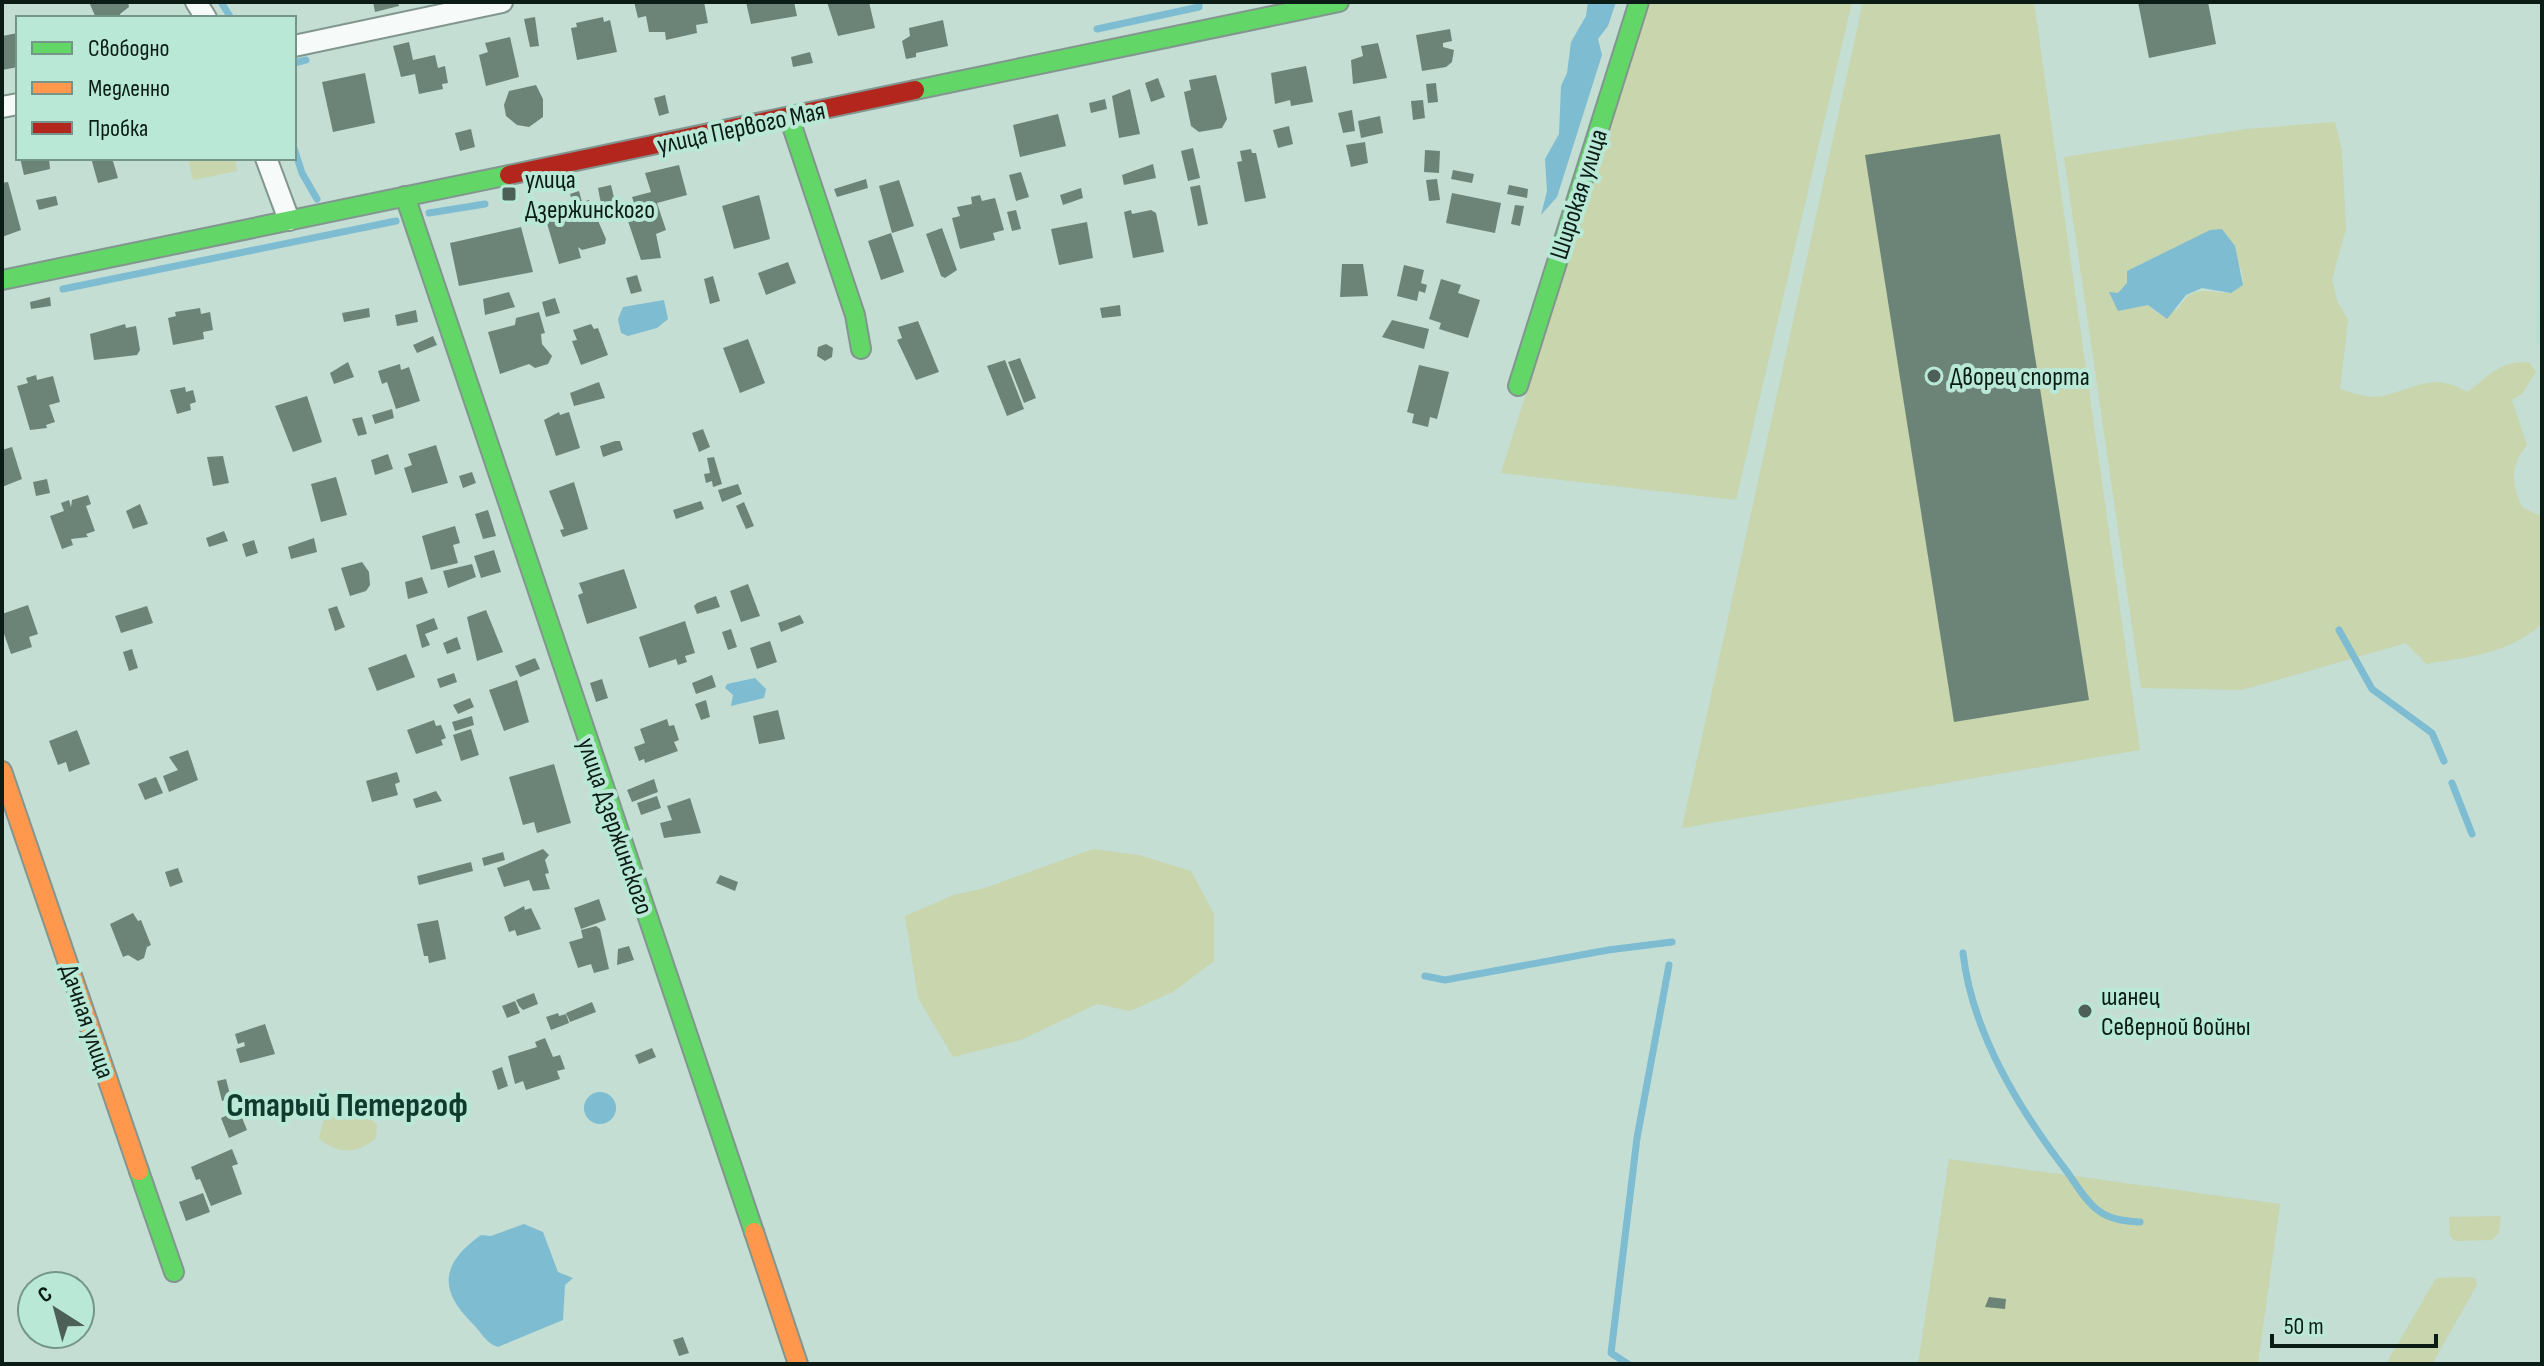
<svg xmlns="http://www.w3.org/2000/svg" width="2544" height="1366" font-family="'Sofia Sans Condensed',sans-serif">
<style>
.built{fill:#b7e0d1}
.green{fill:#c8d5ad;fill-rule:evenodd}
.water{fill:#7ebcd2}
.lines{fill:none;stroke-linecap:round;stroke-linejoin:round}
.stream{stroke:#7ebcd2;stroke-width:7}
.building{fill:#6c8478}
.street-casing{stroke:#82968f;stroke-width:24}
.fast-casing{stroke:#82968f;stroke-width:22}
.slow-casing{stroke:#82968f;stroke-width:22}
.jam-casing{stroke:#82968f;stroke-width:22}
.street{stroke:#f6faf9;stroke-width:20}
.fast{stroke:#63d668;stroke-width:18}
.slow{stroke:#ff974d;stroke-width:18}
.jam{stroke:#b3261e;stroke-width:18}
.poi-dot{fill:#4c6058;stroke:#bae8d7;stroke-width:3}
.labels{text-anchor:middle;stroke-width:8;stroke-linejoin:round;paint-order:stroke}
.street-label{font-size:26px;fill:#0b1c16;stroke:#bae8d7}
.poi-label{font-size:26px;fill:#0b1c16;stroke:#bae8d7;text-anchor:start}
.district-label{font-size:34px;font-weight:bold;fill:#0f3a2d;stroke:#bae8d7}
</style>
<rect width="100%" height="100%" fill="#c4ded4"/>
<path class="built" d="M2541,98H2542V345L2536,344Z"/>
<g class="green">
<path d="M1649,2H1852L1736,500L1501,473Z"/>
<path d="M1863,2H2034L2140,750L1682,828Z"/>
<path d="M2335,122L2342,151L2346,229L2332,279L2337,301L2348,320L2340,389C2353,393 2369,399 2383,396C2418,388 2432,372 2467,392C2492,375 2496,362 2529,362L2536,372L2522,394L2512,400L2527,445C2510,467 2511,481 2522,507L2540,516L2542,520V624C2505,655 2472,656 2426,664L2406,643L2242,690L2141,688L2064,157L2246,129ZM2211,230L2242,270L2243,285L2231,293C2206,293 2193,283 2178,309L2159,314L2148,305L2129,307L2110,292L2118,294L2127,283L2128,271Z"/>
<path d="M188,158H235L237,171L193,180Z"/>
<path d="M1093,849L1139,855L1191,871L1214,914V961L1173,992L1130,1011L1097,1004L1021,1040L953,1057L918,998L905,916L954,895L985,888Z"/>
<path d="M347,1110L364,1113L377,1125L376,1138C358,1154 336,1155 319,1138L325,1115Z"/>
<path d="M1949,1159L2280,1204L2258,1364H1918Z"/>
<path d="M2501,1216L2499,1233L2492,1240L2455,1241L2450,1236L2449,1217Z"/>
<path d="M2471,1277L2476,1279L2477,1285L2432,1364H2386L2436,1278Z"/>
</g>
<g class="water">
<path d="M1588,2H1616L1608,26L1598,39L1602,55L1557,197L1541,215L1547,191L1545,159L1559,134L1561,86L1567,73L1571,42L1586,16Z"/>
<path d="M2222,229L2235,246L2243,285L2231,293L2202,288L2186,295L2167,319L2148,305L2118,311L2109,292L2118,293L2127,283V271L2210,230Z"/>
<path d="M664,300L668,319L657,328L628,336L621,333L618,319L623,307Z"/>
<path d="M755,678L766,689L764,698L731,706L733,695L725,688L727,684Z"/>
<circle cx="600" cy="1108" r="16"/>
<path d="M524,1224L543,1232L558,1272L573,1278L565,1285L563,1320L498,1347C485,1343 481,1331 471,1322C437,1288 443,1262 481,1235L491,1236Z"/>
</g>
<g class="lines">
<g class="stream">
<path d="M221,2L231,18"/>
<path d="M1097,29L1199,7L1198,2"/>
<path d="M294,63L306,60"/>
<path d="M294,148L302,173L317,199"/>
<path d="M429,213L485,204"/>
<path d="M63,289L396,221"/>
<path d="M2339,630L2372,689L2432,733L2444,761"/>
<path d="M2452,783L2472,834"/>
<path d="M1963,953C1972,1033 2020,1111 2068,1173C2077,1186 2087,1203 2099,1211C2111,1220 2126,1221 2140,1222"/>
<path d="M1425,976L1445,980L1608,950L1672,942"/>
<path d="M1628,1364L1611,1353L1637,1138L1669,965"/>
</g>
</g>
<g class="building">
<path d="M89,2H128L129,7L120,14L121,18H96Z"/>
<path d="M373,2H398L399,6L375,12Z"/>
<path d="M634,2H704L708,23L696,25L697,33L666,40L665,32H649L646,16L638,18Z"/>
<path d="M746,2H794L797,16L751,24Z"/>
<path d="M827,2H869L875,28L838,36Z"/>
<path d="M2138,2H2208L2216,44L2149,58Z"/>
<path d="M535,17L539,46L530,47L524,19Z"/>
<path d="M603,17L604,22L610,20L617,52L577,60L571,28L577,27L576,23Z"/>
<path d="M943,20L948,46L916,53V57L906,59L902,41L910,36L909,28Z"/>
<path d="M1450,29L1452,41L1443,43V47L1454,50L1452,62L1446,67L1422,71L1416,35Z"/>
<path d="M18,33V67L2,70V36Z"/>
<path d="M510,37L519,77L486,86L479,55L488,52L485,43Z"/>
<path d="M409,42L413,60L435,55L438,68L445,66L448,83L442,84L443,89L419,94L415,74L401,77L393,46Z"/>
<path d="M1378,43L1387,78L1353,84L1351,60L1363,56L1361,46Z"/>
<path d="M810,52L813,63L793,67L791,57Z"/>
<path d="M1306,66L1313,102L1291,106L1290,100L1275,104L1271,73Z"/>
<path d="M365,73L375,123L333,132L322,82Z"/>
<path d="M1216,75L1227,119L1222,128L1199,132L1191,126L1184,92L1191,90L1189,80Z"/>
<path d="M1158,78L1165,97L1151,102L1145,83Z"/>
<path d="M1436,83L1438,102L1428,103L1426,84Z"/>
<path d="M536,85L543,99V117L529,127L517,125L506,116L504,105L509,91Z"/>
<path d="M1130,89L1140,134L1119,138L1112,96Z"/>
<path d="M665,95L669,113L659,116L654,98Z"/>
<path d="M1105,99L1107,109L1091,113L1089,103Z"/>
<path d="M1423,100L1425,118L1413,120L1411,101Z"/>
<path d="M1352,110L1355,131L1343,133L1338,113Z"/>
<path d="M1058,114L1066,146L1020,157L1013,125Z"/>
<path d="M1380,116L1383,133L1361,138L1358,121Z"/>
<path d="M1289,126L1293,144L1278,148L1273,130Z"/>
<path d="M471,129L475,147L460,151L455,133Z"/>
<path d="M2000,134L2089,700L1954,722L1865,155Z"/>
<path d="M1365,142L1368,163L1351,167L1346,145Z"/>
<path d="M1193,148L1200,178L1188,181L1181,151Z"/>
<path d="M1251,149L1252,153H1256L1266,198L1245,202L1237,162L1242,161L1240,151Z"/>
<path d="M1425,150L1440,151L1439,173L1424,172Z"/>
<path d="M20,158H49L50,169L24,175Z"/>
<path d="M91,158H112L118,178L98,183Z"/>
<path d="M1153,164L1156,178L1124,185L1122,175Z"/>
<path d="M679,165L687,195L657,203L666,230L656,234L661,258L641,260L625,212L636,209L632,197L651,192L645,173Z"/>
<path d="M1453,170L1474,174L1472,183L1451,179Z"/>
<path d="M1021,172L1029,197L1016,201L1009,175Z"/>
<path d="M866,179L868,188L837,197L834,189Z"/>
<path d="M1437,179L1440,200L1429,201L1426,180Z"/>
<path d="M899,180L914,226L892,233L879,186Z"/>
<path d="M8,182L21,230L2,237V183Z"/>
<path d="M611,185L616,206L602,209L598,188Z"/>
<path d="M1200,185L1208,224L1198,226L1190,187Z"/>
<path d="M1509,185L1528,189L1527,198L1507,194Z"/>
<path d="M1081,188L1083,198L1063,205L1060,195Z"/>
<path d="M579,191L582,202L589,200L606,239L605,244L582,250L578,247L581,258L559,264L546,220L569,214L567,207L573,204L570,194Z"/>
<path d="M1452,193L1501,203L1495,233L1446,223Z"/>
<path d="M759,195L770,239L734,249L722,206Z"/>
<path d="M980,195L982,201L995,198L1004,230L993,233L995,240L960,249L952,218L960,216L957,207L972,204L971,197Z"/>
<path d="M56,196L58,205L39,210L36,200Z"/>
<path d="M1515,205L1524,206L1520,226L1511,224Z"/>
<path d="M1016,210L1021,229L1012,231L1007,212Z"/>
<path d="M1131,210L1132,214L1151,210L1156,213L1164,252L1133,258L1124,212Z"/>
<path d="M1087,222L1093,258L1059,265L1051,229Z"/>
<path d="M521,227L533,272L459,286L450,243Z"/>
<path d="M942,228L957,270L945,278L941,276L926,234Z"/>
<path d="M891,233L904,272L881,280L868,241Z"/>
<path d="M788,262L796,283L766,295L758,273Z"/>
<path d="M1342,264H1363L1368,296L1340,297Z"/>
<path d="M1404,265L1424,270L1421,283L1427,285L1425,293L1419,291L1417,301L1397,296Z"/>
<path d="M637,275L642,291L631,294L626,278Z"/>
<path d="M713,276L720,301L710,304L704,279Z"/>
<path d="M1441,279L1461,285L1458,293L1480,300L1468,338L1439,329L1441,323L1429,319Z"/>
<path d="M509,292L515,307L485,315L483,299Z"/>
<path d="M50,297L51,306L31,309L30,302Z"/>
<path d="M555,298L560,313L546,317L542,302Z"/>
<path d="M1120,305L1121,316L1102,318L1100,308Z"/>
<path d="M200,308L201,314L210,312L213,330L203,332L204,339L173,345L168,318L176,316L175,312Z"/>
<path d="M369,308L370,317L344,322L342,313Z"/>
<path d="M416,310L418,322L397,326L395,315Z"/>
<path d="M539,312L545,333L541,334L542,344L552,356L548,364L535,368L529,364L500,374L488,332L515,325L516,318Z"/>
<path d="M1392,320L1429,329L1424,349L1382,337Z"/>
<path d="M918,321L939,372L916,380L897,340L902,338L898,327Z"/>
<path d="M125,324L126,328L136,326L140,350L137,355L94,360L90,334Z"/>
<path d="M591,324L594,329L598,328L608,355L581,365L572,341L577,340L573,330Z"/>
<path d="M433,336L437,345L417,353L413,345Z"/>
<path d="M748,339L765,383L740,393L723,348Z"/>
<path d="M826,344L833,348L832,357L825,361L817,356L818,347Z"/>
<path d="M1020,358L1036,398L1024,403L1008,362Z"/>
<path d="M1005,360L1024,409L1007,416L987,366Z"/>
<path d="M348,362L354,377L334,384L330,373Z"/>
<path d="M400,364L401,370L409,367L420,401L396,409L387,382L382,384L378,371Z"/>
<path d="M1419,365L1449,372L1437,419L1430,417L1428,427L1412,423L1414,414L1407,412Z"/>
<path d="M36,375L37,380L53,376L60,402L49,405L55,422L46,425L47,428L30,430L17,386L28,383L26,378Z"/>
<path d="M599,382L605,398L574,406L570,393Z"/>
<path d="M185,387L186,392L193,390L196,402L190,404L191,410L177,414L170,390Z"/>
<path d="M307,396L322,442L293,452L275,406Z"/>
<path d="M392,409L394,418L375,424L372,415Z"/>
<path d="M559,412L560,415L569,412L580,448L556,456L544,420Z"/>
<path d="M362,417L367,434L358,436L352,419Z"/>
<path d="M703,429L710,447L699,452L692,433Z"/>
<path d="M615,441H620L623,450L603,457L600,446Z"/>
<path d="M436,445L448,483L412,493L404,468L412,465L408,454Z"/>
<path d="M12,447L22,479L2,487V450Z"/>
<path d="M388,454L393,469L375,475L371,460Z"/>
<path d="M223,456L229,483L213,486L207,457Z"/>
<path d="M714,457L722,484L713,487L712,481L706,483L704,474L710,473L707,458Z"/>
<path d="M472,472L476,483L463,488L459,476Z"/>
<path d="M336,477L347,515L321,522L311,484Z"/>
<path d="M47,479L50,493L36,496L33,482Z"/>
<path d="M574,482L588,529L563,537L560,530L564,529L549,491Z"/>
<path d="M738,484L742,494L722,502L718,490Z"/>
<path d="M88,495L91,504L86,506L95,531L86,534L88,537L71,539L73,545L62,549L50,516L64,511L61,503L69,500L71,507L72,500Z"/>
<path d="M701,501L704,509L676,519L673,510Z"/>
<path d="M744,502L754,526L746,529L736,506Z"/>
<path d="M140,504L148,524L133,529L126,511Z"/>
<path d="M488,510L496,536L483,539L475,514Z"/>
<path d="M455,526L460,543L453,545L458,563L431,570L422,536Z"/>
<path d="M224,531L228,541L209,547L206,538Z"/>
<path d="M314,538L317,552L291,559L288,547Z"/>
<path d="M254,540L258,553L246,557L242,544Z"/>
<path d="M494,550L501,572L481,578L474,556Z"/>
<path d="M362,562L369,572L370,585L366,591L350,596L341,568Z"/>
<path d="M472,564L476,577L448,588L443,571Z"/>
<path d="M624,569L637,608L587,624L578,595L583,593L579,583Z"/>
<path d="M422,577L428,593L408,599L405,582Z"/>
<path d="M748,584L760,616L741,622L730,591Z"/>
<path d="M716,596L720,607L697,614L694,606L697,603Z"/>
<path d="M28,605L38,634L29,637L32,647L11,654L2,628V614Z"/>
<path d="M147,606L153,623L121,633L115,616Z"/>
<path d="M337,606L345,627L335,631L328,609Z"/>
<path d="M486,610L503,652L477,661L467,617Z"/>
<path d="M800,615L804,623L781,632L778,623Z"/>
<path d="M434,618L438,629L425,634L430,645L422,648L416,625Z"/>
<path d="M685,621L695,653L685,656L687,662L678,665L676,659L649,668L639,637Z"/>
<path d="M731,629L737,647L728,650L722,632Z"/>
<path d="M457,637L461,649L447,654L443,643Z"/>
<path d="M770,641L777,662L757,669L750,648Z"/>
<path d="M132,649L138,668L129,671L123,652Z"/>
<path d="M406,654L415,677L377,691L368,668Z"/>
<path d="M535,658L540,669L520,677L515,666Z"/>
<path d="M454,673L457,682L440,688L437,679Z"/>
<path d="M712,675L716,687L696,694L692,683Z"/>
<path d="M602,679L608,698L596,702L590,683Z"/>
<path d="M517,680L529,722L504,731L489,690Z"/>
<path d="M470,698L474,707L458,714L453,705Z"/>
<path d="M706,700L710,717L701,720L695,704Z"/>
<path d="M778,710L785,739L759,744L753,716Z"/>
<path d="M472,716L474,725L455,731L452,722Z"/>
<path d="M667,719L669,726L674,725L679,740L674,742L678,751L645,763L644,759L639,761L634,747L645,743L640,729Z"/>
<path d="M434,720L436,726L441,725L446,738L441,740L443,745L416,754L407,730Z"/>
<path d="M471,729L479,755L461,761L453,735Z"/>
<path d="M77,730L90,764L69,772L66,762L58,765L49,741Z"/>
<path d="M188,750L198,780L169,792L163,776L178,770L169,757Z"/>
<path d="M554,764L571,823L537,833L534,822L523,825L509,777Z"/>
<path d="M397,772L400,782L395,784L398,795L372,802L366,781Z"/>
<path d="M156,777L163,793L145,800L138,784Z"/>
<path d="M654,779L658,792L632,802L627,790Z"/>
<path d="M436,791L442,801L416,808L413,799Z"/>
<path d="M657,796L661,808L641,815L637,803Z"/>
<path d="M690,798L701,833L664,838L660,823L672,820L667,806Z"/>
<path d="M543,849L549,855L545,860L549,873L545,874L550,889L533,891L529,880L504,887L497,868Z"/>
<path d="M503,852L505,860L484,866L482,858Z"/>
<path d="M471,862L473,871L419,885L417,876Z"/>
<path d="M178,868L183,882L170,887L165,872Z"/>
<path d="M720,875L738,882L735,891L716,883Z"/>
<path d="M599,899L606,920L581,929L574,908Z"/>
<path d="M524,906L525,910L531,908L541,929L517,936L515,930L509,932L504,917Z"/>
<path d="M133,913L138,921L141,920L151,945L147,947L144,958L138,961L128,955L123,957L110,924Z"/>
<path d="M438,920L446,959L429,963L428,956H424L417,924Z"/>
<path d="M596,926L600,929L609,969L594,973L591,964L578,968L569,942L583,938L581,930Z"/>
<path d="M629,946L634,960L617,965L618,949Z"/>
<path d="M534,993L538,1004L523,1010L519,1006L516,1000Z"/>
<path d="M515,1001L520,1013L507,1018L502,1006Z"/>
<path d="M592,1002L596,1012L570,1022L566,1013Z"/>
<path d="M558,1013L559,1016L566,1014L569,1023L551,1030L546,1017Z"/>
<path d="M265,1024L275,1054L240,1063L236,1049L245,1046L244,1042L238,1044L235,1034Z"/>
<path d="M545,1038L553,1057L560,1055L565,1069L557,1071L560,1079L526,1090L523,1081L515,1084L508,1056L537,1047L535,1042Z"/>
<path d="M652,1048L656,1057L639,1064L635,1055Z"/>
<path d="M502,1067L508,1086L498,1090L492,1071Z"/>
<path d="M226,1079L231,1098L222,1101L217,1081Z"/>
<path d="M239,1110L247,1130L229,1138L221,1118Z"/>
<path d="M232,1149L238,1164L232,1166L242,1194L211,1206L200,1179L196,1180L191,1167Z"/>
<path d="M203,1193L210,1212L186,1221L179,1202Z"/>
<path d="M1989,1297L2006,1299L2005,1309L1985,1307Z"/>
<path d="M683,1337L689,1353L679,1356L673,1340Z"/>
</g>
<g class="lines">
<defs>
<g id="street">
<path d="M196,2L206,18"/>
<path d="M294,46L502,2"/>
<path d="M2,107L18,104"/>
<path d="M266,158L289,220"/>
</g>
<g id="fast">
<path d="M915,90L1339,2"/>
<path d="M789,117L855,315L861,349"/>
<path d="M405,196L754,1232"/>
<path d="M2,280L509,175"/>
<path d="M1518,386L1639,2"/>
<path d="M139,1171L174,1272"/>
</g>
<g id="slow">
<path d="M2,771L139,1171"/>
<path d="M754,1232L798,1364"/>
</g>
<path id="jam" d="M509,175L915,90"/>
</defs>
<use href="#street" class="street-casing"/>
<use href="#fast" class="fast-casing"/>
<use href="#slow" class="slow-casing"/>
<use href="#jam" class="jam-casing"/>
<use href="#street" class="street"/>
<use href="#fast" class="fast"/>
<use href="#slow" class="slow"/>
<use href="#jam" class="jam"/>
</g>
<g class="poi-dot">
<rect x="501" y="186" width="16" height="16" rx="4"/>
<circle cx="1934" cy="376" r="8"/>
<circle cx="2085" cy="1011" r="8"/>
</g>
<g class="labels">
<g class="street-label">
<text transform="translate(741 127) rotate(-12)" y="9">улица Первого Мая</text>
<text transform="translate(1578 194) rotate(-72)" y="9">Широкая улица</text>
<text transform="translate(616 826) rotate(71)" y="9">улица Дзержинского</text>
<text transform="translate(88 1021) rotate(71)" y="9">Дачная улица</text>
</g>
<g class="poi-label">
<text x="525" y="188">улица<tspan x="525" dy="30">Дзержинского</tspan></text>
<text x="1950" y="385">Дворец спорта</text>
<text x="2101" y="1005">шанец<tspan x="2101" dy="30">Северной войны</tspan></text>
</g>
<g class="district-label">
<text x="347" y="1116">Старый Петергоф</text>
</g>
</g>
<rect width="2544" height="1366" fill="none" stroke="#0b1c16" stroke-width="8"/>
<rect x="16" y="16" width="280" height="144" fill="#bae8d7" stroke="#74968a" stroke-width="2"/>
<rect x="32" y="42" width="40" height="12" fill="#63d668" stroke="#74968a" stroke-width="2"/>
<text x="88" y="56" font-size="24" fill="#0b1c16">Свободно</text>
<rect x="32" y="82" width="40" height="12" fill="#ff974d" stroke="#74968a" stroke-width="2"/>
<text x="88" y="96" font-size="24" fill="#0b1c16">Медленно</text>
<rect x="32" y="122" width="40" height="12" fill="#b3261e" stroke="#74968a" stroke-width="2"/>
<text x="88" y="136" font-size="24" fill="#0b1c16">Пробка</text>
<g transform="translate(56 1310) rotate(324)"><circle r="38" fill="#bae8d7" stroke="#74968a" stroke-width="2"/>
<path d="M0-6L14 30L0 20L-14 30Z" fill="#4c6058"/>
<text y="-12" font-size="22" font-weight="bold" text-anchor="middle" fill="#0b1c16">С</text>
</g>
<path d="M2272 1334v12h164v-12" fill="none" stroke="#0b1c16" stroke-width="4"/>
<text x="2284" y="1334" font-size="24" fill="#0b1c16" stroke="#bae8d7" stroke-width="6" paint-order="stroke">50 m</text>
</svg>
